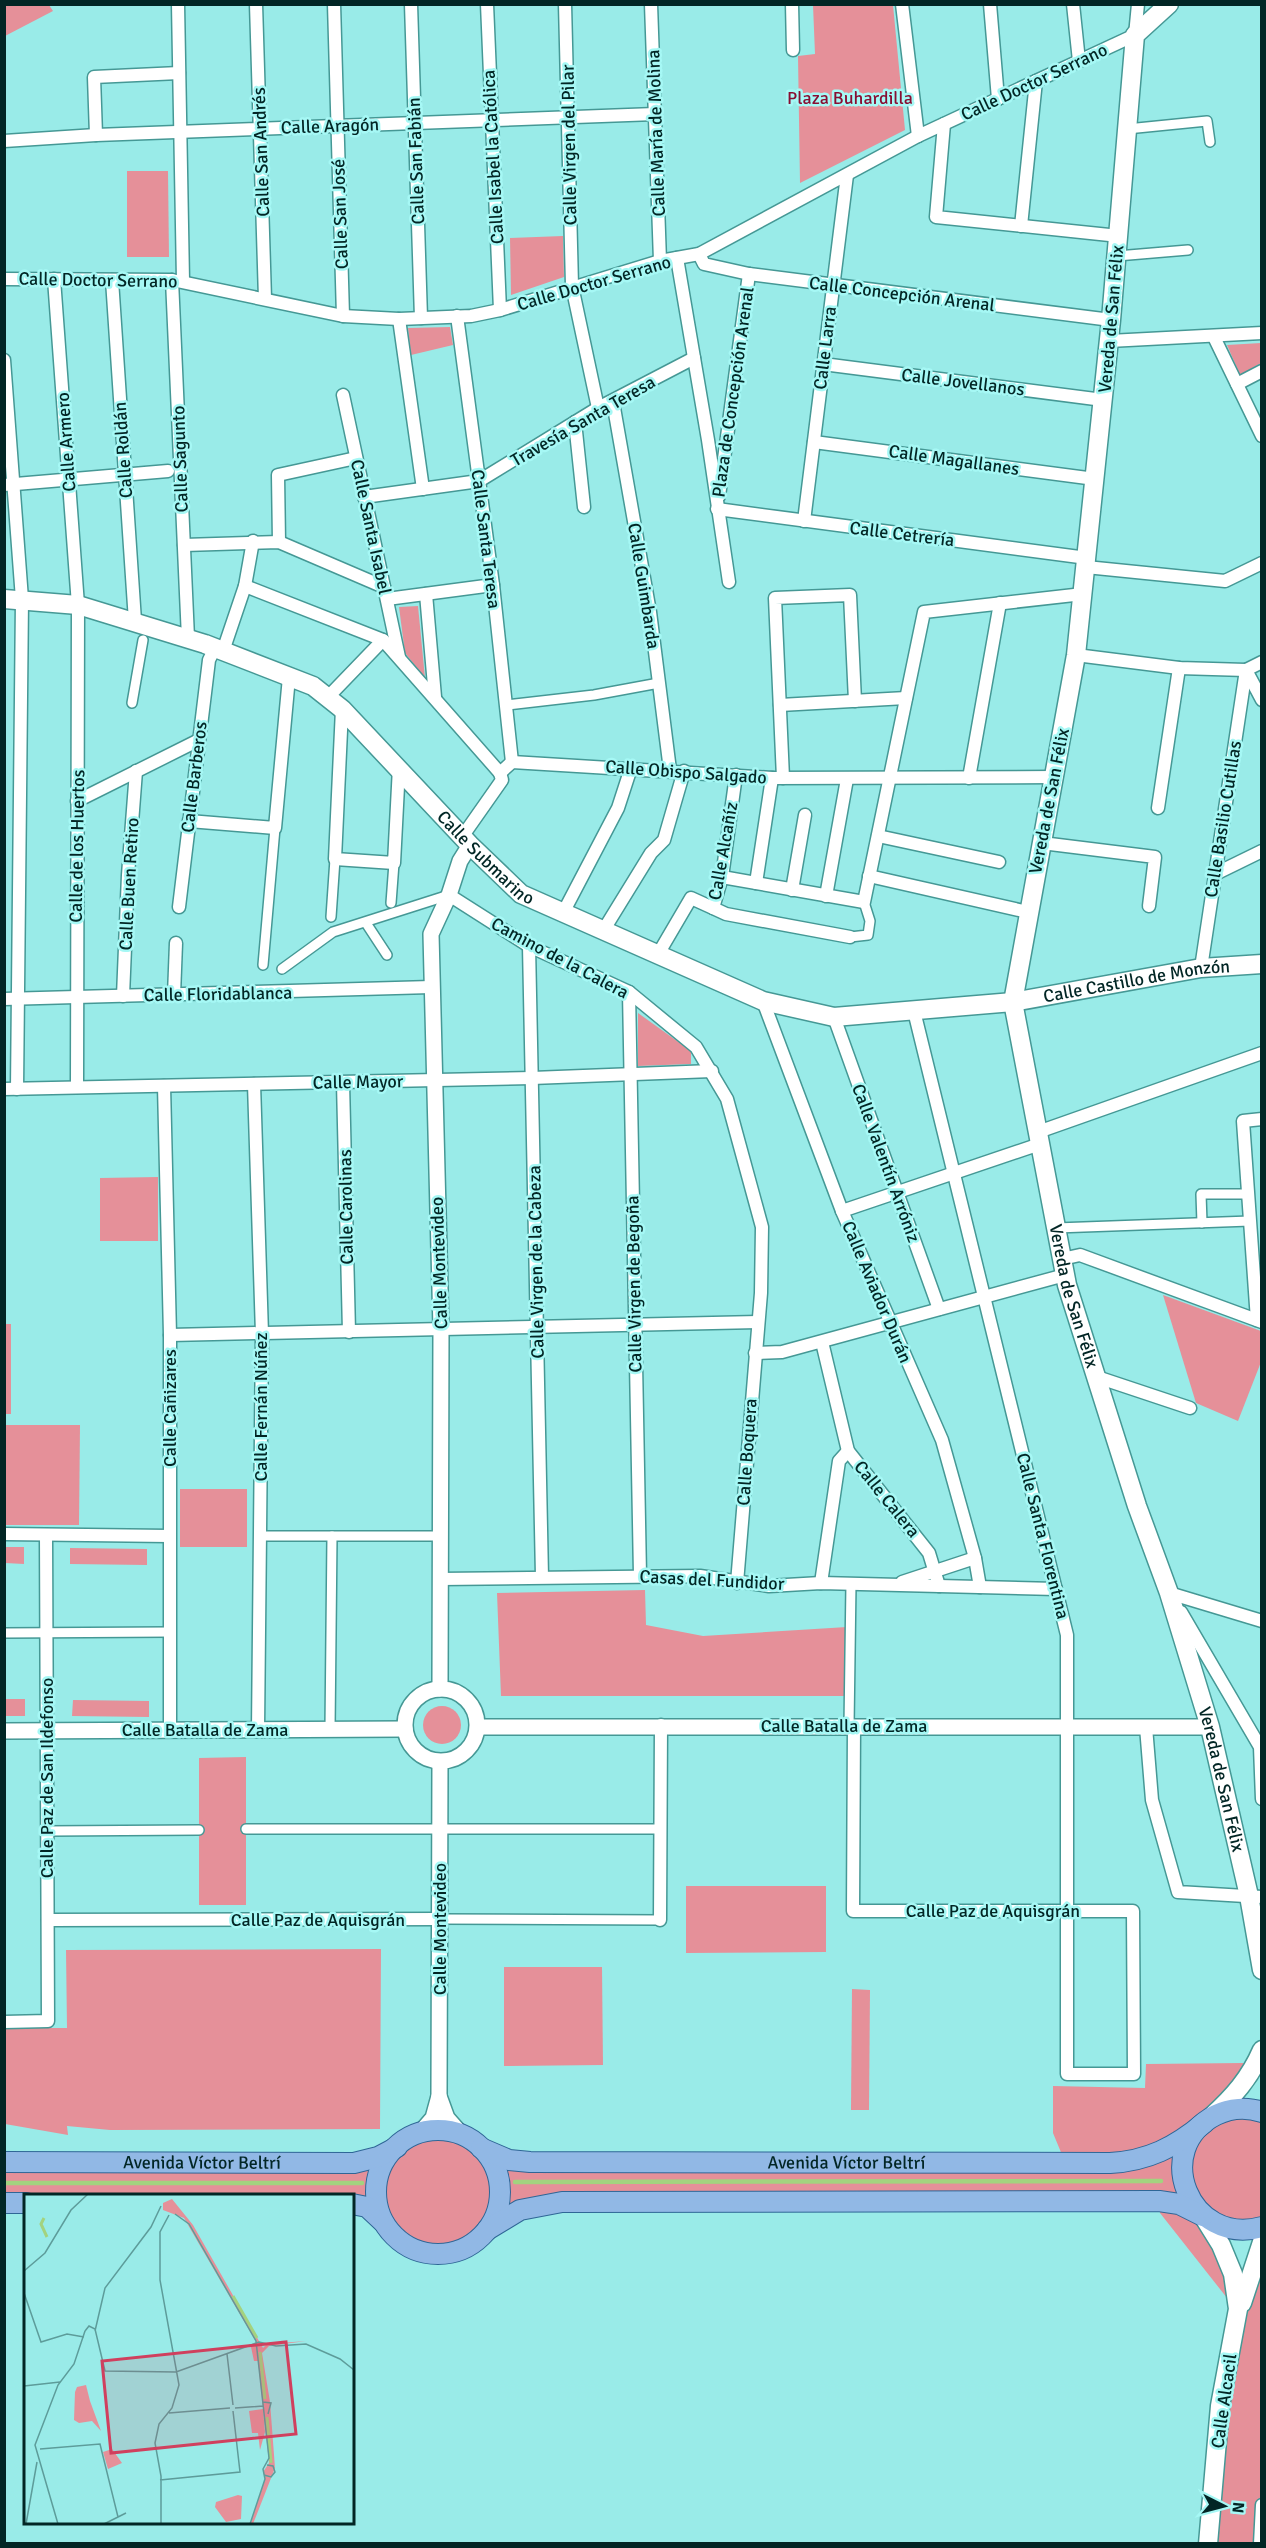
<svg xmlns="http://www.w3.org/2000/svg" width="1266" height="2548" font-family="Signika,sans-serif">
<style>
.green{fill:#e59099}
.lines{fill:none;stroke-linecap:round;stroke-linejoin:round}
.stream{stroke:#a3d37f;stroke-width:4.5}
.pedestrian-casing{stroke:#459895;stroke-width:12}
.minor-casing{stroke:#459895;stroke-width:15}
.tertiary-casing{stroke:#459895;stroke-width:18}
.secondary-casing{stroke:#459895;stroke-width:21}
.primary-casing{stroke:#2f6696;stroke-width:22}
.pedestrian{stroke:#fff;stroke-width:9}
.minor{stroke:#fff;stroke-width:12}
.tertiary{stroke:#fff;stroke-width:15}
.secondary{stroke:#fff;stroke-width:18}
.primary{stroke:#91b8e5;stroke-width:20}
.labels{text-anchor:middle;stroke-width:5;stroke-linejoin:round;paint-order:stroke}
.street-label{font-size:18px;fill:#022625;stroke:#a6f8f5}
.park-label{font-size:18px;fill:#880d31;stroke:#a6f8f5}
.inset-river{fill:none;stroke:#a3d37f;stroke-width:3}
.inset-road{fill:none;stroke:#5d9c9a;stroke-width:1.5}
.view{fill:#d0405e;fill-opacity:0.15;stroke:#d0405e;stroke-width:3}
.inset-edge{fill:none;stroke:#022625;stroke-width:3}
</style>
<rect width="100%" height="100%" fill="#99ebe8"/>
<g class="green">
<path d="M5,4L49,5L53,11L5,36Z"/>
<path d="M813,5H893L905,130L800,183L798,56L815,54Z"/>
<path d="M127,171H168L169,257H127Z"/>
<path d="M563,236L564,277L511,295L510,238Z"/>
<path d="M450,327L453,345L411,355L408,328Z"/>
<path d="M1261,343V363L1240,375L1227,345Z"/>
<path d="M418,606L425,678L405,653L399,607Z"/>
<path d="M638,1013L691,1051V1064L638,1066Z"/>
<path d="M158,1177V1241H100V1178Z"/>
<path d="M1163,1295L1261,1331V1362L1238,1421L1196,1403Z"/>
<rect x="5" y="1324" width="6" height="90"/>
<path d="M5,1425H80L79,1525H5Z"/>
<rect x="180" y="1489" width="67" height="58"/>
<path d="M5,1547H24V1564L5,1563Z"/>
<path d="M70,1548L147,1549V1565L70,1564Z"/>
<path d="M645,1590L646,1625L703,1636L847,1627L846,1696H501L497,1593Z"/>
<rect x="5" y="1699" width="20" height="17"/>
<path d="M73,1700L149,1701V1717L72,1716Z"/>
<circle cx="442" cy="1725" r="19"/>
<path d="M246,1757V1905H199V1758Z"/>
<path d="M686,1886H826V1952L686,1953Z"/>
<path d="M381,1949L380,2129L110,2130L67,2126L68,2135L5,2124V2028H67L66,1950Z"/>
<path d="M504,1967H602L603,2065L504,2066Z"/>
<path d="M852,1989L870,1990L869,2110H851Z"/>
<path d="M1243,2063L1252,2071L1233,2097L1261,2112V2227L1215,2234L1231,2303L1160,2213L1159,2202H562L487,2230L465,2248L439,2254L425,2253L405,2244L381,2219L352,2196H26L5,2203V2162L330,2163L403,2142L420,2133L438,2130L462,2135L493,2154L1065,2162L1053,2133V2086L1145,2088L1146,2064Z"/>
<path d="M1248,2279L1261,2280L1260,2543L1208,2544Z"/>
</g>
<g class="lines">
<g class="stream">
<path d="M515,2182L1161,2181"/>
<path d="M4,2183H362"/>
</g>
<defs>
<g id="pedestrian">
<path d="M1127,129L1207,121L1210,142"/>
<path d="M1117,256L1188,250"/>
<path d="M132,703L143,640"/>
<path d="M507,705L594,695L659,683"/>
<path d="M391,903L394,863"/>
<path d="M331,917L335,859"/>
<path d="M366,923L387,955"/>
<path d="M850,937L868,935L870,921L864,902"/>
<path d="M263,965L275,828"/>
<path d="M282,969L333,932L449,895"/>
<path d="M1202,1223L1201,1194H1248"/>
<path d="M1056,1228L1250,1221"/>
<path d="M260,1536H440"/>
<path d="M4,1633L170,1632"/>
<path d="M849,1726L851,1583"/>
<path d="M330,1729L332,1536"/>
<path d="M246,1829H661"/>
<path d="M48,1831L199,1830"/>
<path d="M441,1919L660,1920"/>
</g>
<g id="minor">
<path d="M178,4L183,281"/>
<path d="M256,4L265,299"/>
<path d="M334,4L343,316"/>
<path d="M411,4L421,318"/>
<path d="M487,4L500,310"/>
<path d="M565,4L572,286L598,408"/>
<path d="M651,4L660,261"/>
<path d="M792,4L793,50"/>
<path d="M902,4L918,136"/>
<path d="M990,4L998,99"/>
<path d="M1073,4L1079,61"/>
<path d="M944,124L936,217L1119,236"/>
<path d="M96,135L94,77L179,73"/>
<path d="M4,141L96,135L655,114"/>
<path d="M1021,226L1036,81"/>
<path d="M699,254L704,264L749,274L1111,320"/>
<path d="M677,258L708,440L729,582"/>
<path d="M4,279L172,280L343,316L399,319L471,316L500,310L660,261L699,254L918,136L1135,35L1138,4"/>
<path d="M54,279L78,605L77,1087"/>
<path d="M112,280L135,621"/>
<path d="M172,280L188,638"/>
<path d="M457,316L493,585L512,762"/>
<path d="M399,319L423,489"/>
<path d="M1214,337L1262,436"/>
<path d="M1109,341L1262,333"/>
<path d="M4,360L22,599L17,1089"/>
<path d="M823,364L1103,400"/>
<path d="M1237,384L1262,371"/>
<path d="M343,395L399,657"/>
<path d="M613,402L650,612L670,770"/>
<path d="M575,422L584,507"/>
<path d="M814,442L1095,479"/>
<path d="M4,485L168,471"/>
<path d="M719,496L749,274"/>
<path d="M364,497L479,481L598,408L694,358"/>
<path d="M717,509L1087,558"/>
<path d="M804,521L847,175"/>
<path d="M279,542L278,475L356,458"/>
<path d="M184,545L279,542L384,587"/>
<path d="M1086,567L1225,581L1262,563"/>
<path d="M245,586L383,640L500,773L512,762L772,778L1055,777"/>
<path d="M426,594L435,697"/>
<path d="M387,599L493,585"/>
<path d="M223,651L245,586L253,541"/>
<path d="M1076,655L1179,668L1246,670L1262,662"/>
<path d="M1246,670L1262,700"/>
<path d="M329,696L383,640"/>
<path d="M780,705L906,698"/>
<path d="M342,709L335,859L394,863L399,767"/>
<path d="M783,778L775,598L850,595L855,701"/>
<path d="M969,778L1000,603"/>
<path d="M77,801L197,741"/>
<path d="M1158,808L1179,668"/>
<path d="M189,821L275,828L289,677"/>
<path d="M878,836L999,862"/>
<path d="M462,837L502,780L500,773"/>
<path d="M1042,843L1155,857L1149,906"/>
<path d="M1215,874L1262,851"/>
<path d="M869,876L1028,912"/>
<path d="M722,877L864,902L924,612L1083,594"/>
<path d="M756,883L772,778"/>
<path d="M792,890L805,815"/>
<path d="M449,895L529,946L629,992L696,1047L727,1099L762,1227L761,1293L737,1583"/>
<path d="M826,896L847,779"/>
<path d="M179,907L209,660L215,648"/>
<path d="M713,908L726,914L850,937"/>
<path d="M563,913L618,808L631,768"/>
<path d="M603,931L651,853L664,840L684,771"/>
<path d="M529,946L542,1577"/>
<path d="M657,956L691,898L713,908L722,877L736,775"/>
<path d="M1201,968L1246,670"/>
<path d="M629,992L640,1575"/>
<path d="M174,995L176,943"/>
<path d="M123,996L128,875L136,771"/>
<path d="M4,999L431,987"/>
<path d="M763,1001L842,1211L942,1440L975,1558L980,1587"/>
<path d="M834,1017L939,1309"/>
<path d="M343,1083L349,1332"/>
<path d="M254,1084L262,1334L258,1730"/>
<path d="M164,1086L170,1335V1731"/>
<path d="M4,1089L532,1078L712,1071"/>
<path d="M1038,1132L1262,1053"/>
<path d="M842,1211L1040,1144"/>
<path d="M1062,1259L1080,1255L1262,1322"/>
<path d="M1257,1320L1243,1121L1262,1119"/>
<path d="M170,1335L758,1322"/>
<path d="M822,1342L848,1451L929,1553L939,1586"/>
<path d="M755,1353L782,1352L1065,1275"/>
<path d="M1097,1377L1190,1408"/>
<path d="M4,1534L169,1536"/>
<path d="M440,1579L700,1576L769,1586L821,1583L1056,1589"/>
<path d="M902,1582L975,1558"/>
<path d="M821,1583L839,1461L848,1451"/>
<path d="M1169,1593L1262,1621"/>
<path d="M1181,1612L1260,1747L1262,1799"/>
<path d="M854,1726L853,1911H1133L1134,2074H1067V1635L914,1011"/>
<path d="M1146,1727L1152,1800L1178,1892L1262,1897"/>
<path d="M48,1920L441,1919"/>
<path d="M660,1920L661,1725"/>
<path d="M4,2022L48,2021L46,1535"/>
<path d="M1260,2544L1262,2505"/>
</g>
<g id="tertiary">
<circle cx="441" cy="1725" r="36"/>
<path d="M440,1689L441,1329L431,934L449,895L460,861L470,845"/>
<path d="M478,1727H1210"/>
<path d="M4,1731L405,1729"/>
<path d="M439,2096L447,2118L462,2135"/>
<path d="M420,2133L433,2118L439,2096L440,1762"/>
</g>
<g id="secondary">
<path id="s1" d="M1169,4L1135,35L1111,320L1076,655L1013,1002L1067,1285L1137,1506L1169,1593L1210,1727L1249,1896L1262,1970"/>
<path id="s2" d="M4,599L78,605L205,644L313,686L342,709L470,845L521,894L763,1001L834,1017L1013,1002L1201,968L1262,964"/>
<path d="M1211,2117C1233,2097 1250,2078 1262,2050"/>
<path d="M1203,2216L1221,2245L1233,2274L1238,2309L1220,2406L1208,2544"/>
<path d="M1242,2303L1262,2242"/>
</g>
<g id="primary">
<path d="M1262,2112C1247,2107 1230,2108 1216,2115C1150,2148 1189,2247 1262,2227"/>
<circle cx="438" cy="2192" r="62"/>
<path id="s3" d="M481,2148L509,2160L530,2162L1110,2163C1148,2161 1175,2147 1204,2123"/>
<path id="s4" d="M4,2162L354,2163L378,2157L397,2147"/>
<path d="M4,2203H26"/>
<path d="M352,2204L367,2207L383,2222"/>
<path d="M487,2230L520,2210L562,2202L1159,2201L1179,2204L1203,2216"/>
</g>
</defs>
<use href="#pedestrian" class="pedestrian-casing"/>
<use href="#minor" class="minor-casing"/>
<use href="#tertiary" class="tertiary-casing"/>
<use href="#secondary" class="secondary-casing"/>
<use href="#primary" class="primary-casing"/>
<use href="#pedestrian" class="pedestrian"/>
<use href="#minor" class="minor"/>
<use href="#tertiary" class="tertiary"/>
<use href="#secondary" class="secondary"/>
<use href="#primary" class="primary"/>
</g>
<g class="labels">
<g class="street-label">
<text transform="translate(1034 82) rotate(-25)" y="6">Calle Doctor Serrano</text>
<text transform="translate(330 126) rotate(-2)" y="6">Calle Aragón</text>
<text transform="translate(656 133) rotate(-92)" y="6">Calle María de Molina</text>
<text transform="translate(569 145) rotate(-91)" y="6">Calle Virgen del Pilar</text>
<text transform="translate(261 152) rotate(-92)" y="6">Calle San Andrés</text>
<text transform="translate(493 157) rotate(-93)" y="6">Calle Isabel la Católica</text>
<text transform="translate(416 161) rotate(-92)" y="6">Calle San Fabián</text>
<text transform="translate(340 214) rotate(-92)" y="6">Calle San José</text>
<text transform="translate(98 280) rotate(1)" y="6">Calle Doctor Serrano</text>
<text transform="translate(594 283) rotate(-16)" y="6">Calle Doctor Serrano</text>
<text transform="translate(902 294) rotate(7)" y="6">Calle Concepción Arenal</text>
<text transform="translate(1111 319) rotate(-85)" y="6">Vereda de San Félix</text>
<text transform="translate(825 348) rotate(-83)" y="6">Calle Larra</text>
<text transform="translate(963 382) rotate(7)" y="6">Calle Jovellanos</text>
<text transform="translate(733 392) rotate(-82)" y="6">Plaza de Concepción Arenal</text>
<text transform="translate(583 421) rotate(-30)" y="6">Travesía Santa Teresa</text>
<text transform="translate(66 442) rotate(-94)" y="6">Calle Armero</text>
<text transform="translate(123 450) rotate(-94)" y="6">Calle Roldán</text>
<text transform="translate(180 459) rotate(-92)" y="6">Calle Sagunto</text>
<text transform="translate(954 460) rotate(8)" y="6">Calle Magallanes</text>
<text transform="translate(371 527) rotate(78)" y="6">Calle Santa Isabel</text>
<text transform="translate(902 534) rotate(7)" y="6">Calle Cetrería</text>
<text transform="translate(486 539) rotate(83)" y="6">Calle Santa Teresa</text>
<text transform="translate(644 586) rotate(81)" y="6">Calle Guimbarda</text>
<text transform="translate(686 772) rotate(4)" y="6">Calle Obispo Salgado</text>
<text transform="translate(194 777) rotate(-83)" y="6">Calle Barberos</text>
<text transform="translate(1049 801) rotate(-79)" y="6">Vereda de San Félix</text>
<text transform="translate(1223 819) rotate(-81)" y="6">Calle Basilio Cutillas</text>
<text transform="translate(77 846) rotate(-89)" y="6">Calle de los Huertos</text>
<text transform="translate(723 851) rotate(-80)" y="6">Calle Alcañíz</text>
<text dy="6" stroke="none"><textPath href="#s2" startOffset="567">Calle Submarino</textPath></text>
<text transform="translate(129 884) rotate(-87)" y="6">Calle Buen Retiro</text>
<text transform="translate(560 958) rotate(28)" y="6">Camino de la Calera</text>
<text dy="6" stroke="none"><textPath href="#s2" startOffset="1260">Calle Castillo de Monzón</textPath></text>
<text transform="translate(218 994) rotate(-1)" y="6">Calle Floridablanca</text>
<text transform="translate(358 1082) rotate(-1)" y="6">Calle Mayor</text>
<text transform="translate(886 1163) rotate(70)" y="6">Calle Valentín Arróniz</text>
<text transform="translate(346 1207) rotate(-91)" y="6">Calle Carolinas</text>
<text transform="translate(536 1262) rotate(-91)" y="6">Calle Virgen de la Cabeza</text>
<text transform="translate(439 1263) rotate(-92)" y="6">Calle Montevideo</text>
<text transform="translate(634 1284) rotate(-91)" y="6">Calle Virgen de Begoña</text>
<text transform="translate(877 1292) rotate(67)" y="6">Calle Aviador Durán</text>
<text dy="6" stroke="none"><textPath href="#s1" startOffset="1322">Vereda de San Félix</textPath></text>
<text transform="translate(261 1407) rotate(-90)" y="6">Calle Fernán Núñez</text>
<text transform="translate(170 1408) rotate(-90)" y="6">Calle Cañizares</text>
<text transform="translate(747 1452) rotate(-86)" y="6">Calle Boquera</text>
<text transform="translate(887 1499) rotate(51)" y="6">Calle Calera</text>
<text transform="translate(1043 1536) rotate(76)" y="6">Calle Santa Florentina</text>
<text transform="translate(712 1580) rotate(3)" y="6">Casas del Fundidor</text>
<text x="844" y="1732">Calle Batalla de Zama</text>
<text x="205" y="1736">Calle Batalla de Zama</text>
<text transform="translate(47 1778) rotate(-90)" y="6">Calle Paz de San Ildefonso</text>
<text dy="6" stroke="none"><textPath href="#s1" startOffset="1828">Vereda de San Félix</textPath></text>
<text x="993" y="1917">Calle Paz de Aquisgrán</text>
<text x="318" y="1926">Calle Paz de Aquisgrán</text>
<text transform="translate(440 1929) rotate(-90)" y="6">Calle Montevideo</text>
<text dy="6" stroke="none"><textPath href="#s3" startOffset="368">Avenida Víctor Beltrí</textPath></text>
<text dy="6" stroke="none"><textPath href="#s4" startOffset="198">Avenida Víctor Beltrí</textPath></text>
<text transform="translate(1224 2401) rotate(-82)" y="6">Calle Alcacil</text>
</g>
<g class="park-label">
<text x="850" y="104">Plaza Buhardilla</text>
</g>
</g>
<g transform="translate(24 2194)">
<rect width="330" height="330" fill="#99ebe8"/>
<path d="M148,5L169,31L239,154L243,150L282,147L245,152L238,159L246,208L251,274L229,330H226L241,285L239,278L245,269L234,167H230L227,153L232,148L160,24L139,16V9ZM62,191L66,207L77,237L68,227L55,229L50,226L51,198L53,193ZM239,215L241,238L236,256L234,239H228L225,217ZM88,255L98,269L84,275L79,258ZM214,301L218,302L217,325L202,328L191,313L192,308Z" fill="#e59099"/>
<path class="inset-river" d="M20,24L17,30L23,43M209,102L233,144M236,158L241,205M243,223L247,269"/>
<path class="inset-road" d="M151,20L165,30L232,147L245,264L239,275L241,285L226,330M0,77L21,59L47,16L64,0M0,99L17,148L43,140L60,143M61,137L65,132L71,135L81,177L152,178L235,148L252,152L282,150L316,165L330,176M71,137L81,94L127,33L137,12M203,160L209,211M0,192L36,188M239,208L247,209L244,220M211,214L239,212M145,219L206,214M16,255L76,250L94,323M240,281L247,283L251,278L249,272L243,271M136,286L216,278L209,217M2,330L13,268M34,330L11,251L34,191L50,170L61,137M80,330L102,319M137,330V282L131,249L135,230L148,214L155,191L136,86V38L145,21"/>
<path class="view" d="M262,148L272,240L87,259L78,167Z"/>
<rect width="330" height="330" class="inset-edge"/>
</g>
<rect width="1266" height="2548" fill="none" stroke="#022625" stroke-width="12"/>
<g transform="translate(1224 2506) rotate(96)" stroke="#a6f8f5" stroke-width="4.5" paint-order="stroke">
<path d="M0-4.5L10 22L0 15L-10 22Z" fill="#022625"/>
<text y="-9" font-size="16" font-weight="bold" text-anchor="middle" fill="#022625">N</text>
</g>
</svg>
